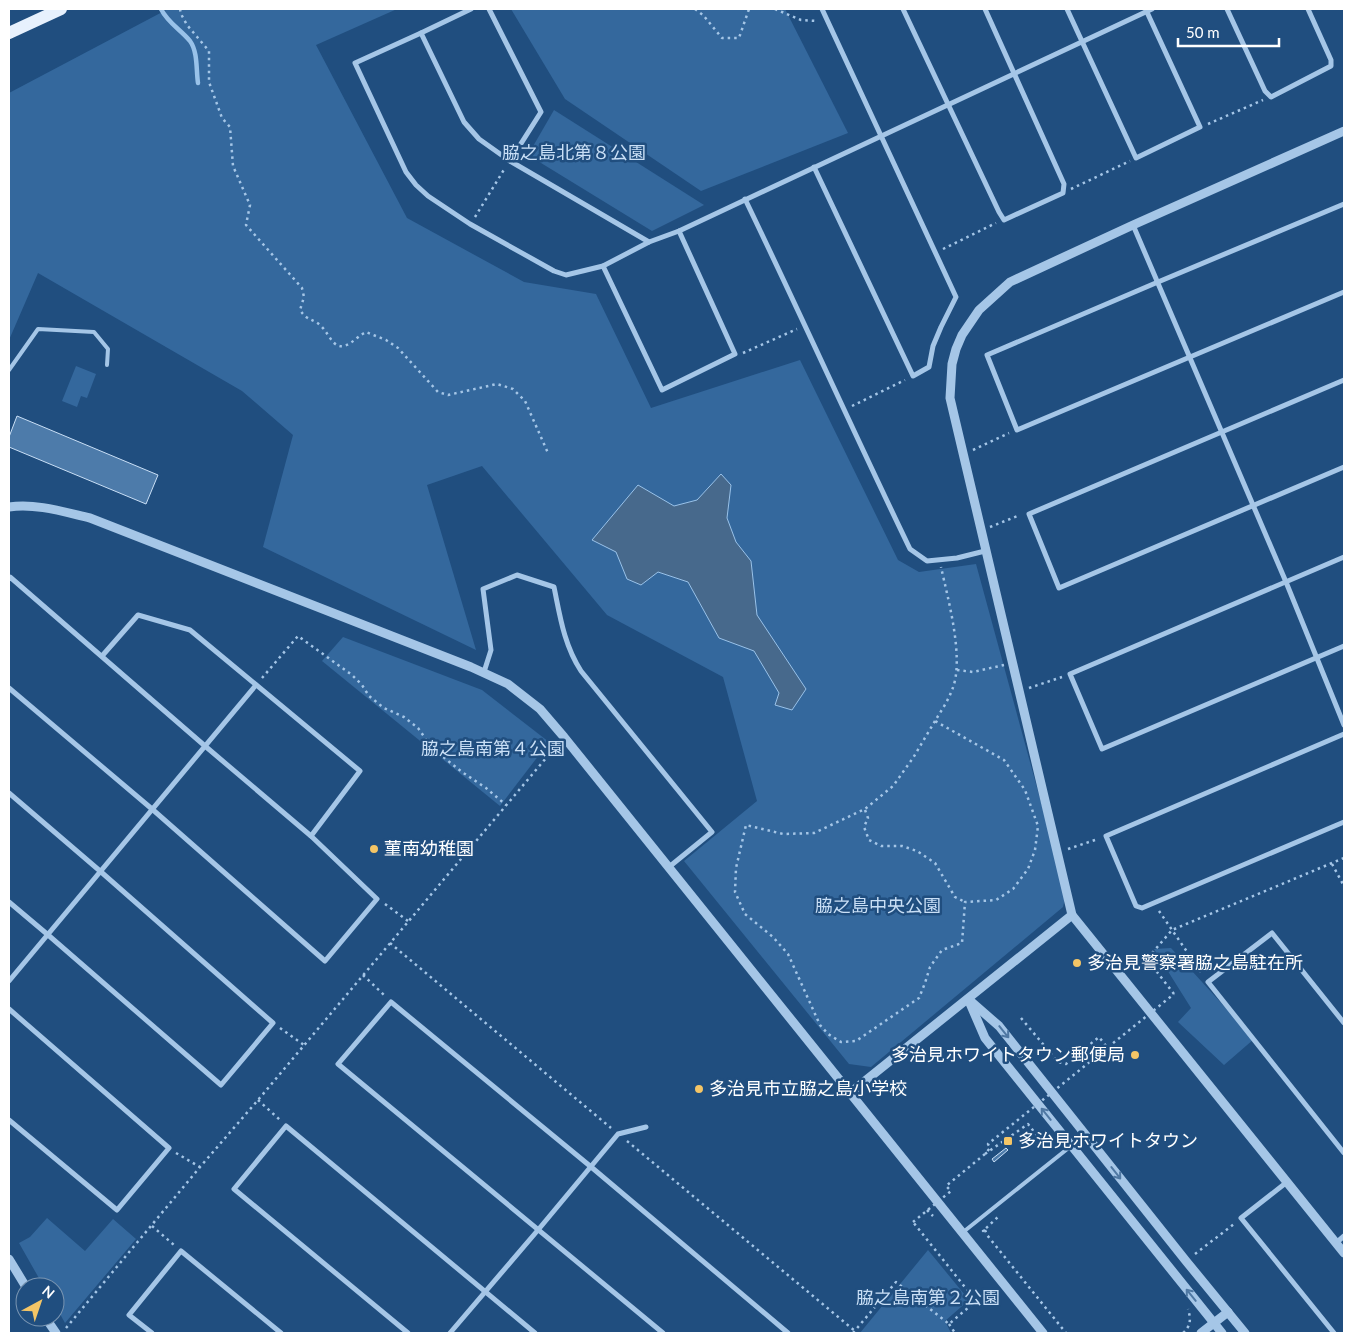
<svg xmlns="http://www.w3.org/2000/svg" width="1353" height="1342" font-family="Lato,'Noto Sans JP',sans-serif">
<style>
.green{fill:#34689d}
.water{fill:#47698c;stroke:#99c2e9}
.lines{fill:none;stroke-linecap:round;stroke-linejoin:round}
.stream{stroke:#99c2e9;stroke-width:4.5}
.building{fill:#4d7baa;stroke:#c9dff6}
.path{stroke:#a5c6e7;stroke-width:2.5;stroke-dasharray:2.5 4;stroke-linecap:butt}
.service{stroke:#a5c6e7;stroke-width:4}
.minor{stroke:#a5c6e7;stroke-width:5}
.tertiary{stroke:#a5c6e7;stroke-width:9}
.primary{stroke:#e7f1fd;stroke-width:12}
.path-bridge{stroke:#a5c6e7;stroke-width:2.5;stroke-dasharray:2.5 4;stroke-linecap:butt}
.oneway{stroke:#4f78a3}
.poi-dot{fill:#f4c566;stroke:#204e7f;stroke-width:2}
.labels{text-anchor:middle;stroke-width:5;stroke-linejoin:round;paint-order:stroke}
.park-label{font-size:18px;fill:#c9dff6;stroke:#204e7f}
.poi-label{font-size:18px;fill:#fff;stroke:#204e7f;text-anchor:start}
</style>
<rect width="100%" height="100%" fill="#204e7f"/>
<g class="green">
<path d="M168,9H397L316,45L407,218L524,282L596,294L651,408L800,360L898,560L919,572L976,564L1066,894L1063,907L871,1067L849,1064L684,861L757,801L723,677L607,615L482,466L427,485L476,650L263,547L293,435L242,391L38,273L9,340V93Z"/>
<path d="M511,9H785L848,133L701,191L565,99Z"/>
<path d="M554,110L704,205L652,231L528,155Z"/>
<path d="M76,366L96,374L87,398L81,396L77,407L62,401Z"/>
<path d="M343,637L482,690L549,742L500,806L322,661Z"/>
<path d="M1171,948L1254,1039L1224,1065L1178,1022L1191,1008L1154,949Z"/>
<path d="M47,1218L85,1251L113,1219L136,1239L65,1323L55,1305V1287H44L19,1243L30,1237Z"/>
<path d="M928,1250L969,1300L945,1321L951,1333H860Z"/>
</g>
<path class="water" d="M721,474L731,485L727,518L736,542L751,561L757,615L806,689L792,710L775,705L779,693L754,651L719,638L688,582L658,572L641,585L627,579L616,552L592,540L638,485L674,506L697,500Z"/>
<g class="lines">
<path class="stream" d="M161,9C168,23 180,29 190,41C198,52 196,70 198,83"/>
</g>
<g class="building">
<path d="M17,416L158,475L146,504L9,447V437Z"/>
<path d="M1006,1148L1008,1150L994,1162L992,1159Z"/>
</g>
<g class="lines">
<g class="path">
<path d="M180,9L181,14L187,25L209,51V82L222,118L230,127L233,166L250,205L246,225L302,288L304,297L300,310C308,322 313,318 321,326C326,331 329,337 333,342C345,354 355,337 366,332L386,340L398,348L438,392L448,395L497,384L513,389L525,401L548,453"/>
<path d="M695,9L703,15L722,38H739L749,9"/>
<path d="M775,9L801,20L817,21"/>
<path d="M1208,124L1263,100"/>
<path d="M1071,189L1130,161"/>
<path d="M475,217L505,168"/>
<path d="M943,249L996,223"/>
<path d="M743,353L797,329"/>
<path d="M852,406L905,380"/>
<path d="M973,450L1009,433"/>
<path d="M990,527L1020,515"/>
<path d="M957,670L973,672L1004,665"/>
<path d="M262,678L298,636L352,675L362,685L369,696L384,708L404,717L418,728L432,748L462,772L486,788L506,805"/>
<path d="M1029,688L1062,677"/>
<path d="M935,721L913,758L893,786L865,809L814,833L783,834L746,825L736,868L735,892L745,914L773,937L788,954L820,1025L828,1034L841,1042L856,1041L919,998L925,983L930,967L942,950L962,943L965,902L996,900L1013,889L1028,869L1035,850L1038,826L1025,790L1004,760L935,721C941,711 948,701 952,690C965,660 948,599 941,567"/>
<path d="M865,810L868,818L864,827L869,840L881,846H902L917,851L935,863L955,897L965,902"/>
<path d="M1068,849L1098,839"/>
<path d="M1332,864L1344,886"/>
<path d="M385,904L408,921"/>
<path d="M1159,911L1203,975"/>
<path d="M390,943L611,1128"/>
<path d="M363,975L385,996"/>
<path d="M1174,994L1147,959L1172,930L1344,858"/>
<path d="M1021,1018L1058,1062L1066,1064L1099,1037L1107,1047"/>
<path d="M280,1028L304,1045"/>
<path d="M258,1100L280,1120"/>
<path d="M627,1141L855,1331"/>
<path d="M176,1153L200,1167"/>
<path d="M985,1154L1028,1124L1044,1145L1049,1140V1135"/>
<path d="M927,1210L933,1216"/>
<path d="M152,1226L174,1245"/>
<path d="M985,1230L983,1231L999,1216"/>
<path d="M985,1230L987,1235L1066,1333"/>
<path d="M1195,1254L1234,1224"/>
<path d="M949,1324L955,1333"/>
<path d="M66,1328L200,1167L258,1100L557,745"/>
<path d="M853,1333L896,1282L949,1324L976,1301L913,1222"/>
<path d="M1183,1333C1191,1326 1191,1319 1188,1309"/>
</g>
<g class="service">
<path d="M9,370L38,329L94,332L108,349L107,365"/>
<path d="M962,1233L1071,1146"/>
</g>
<g class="minor">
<path d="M471,9L421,33L355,63L406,172L416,185L428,196L470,224L554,271L566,275L603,266L649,242L510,161L541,112L489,9"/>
<path d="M903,9L999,212L1004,220L1063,193L1064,184L985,9"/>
<path d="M1067,9L1136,158L1200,127L1146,10"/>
<path d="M1227,9L1265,91L1271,97L1331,66V60L1308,9"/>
<path d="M421,33L464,122L479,139L510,161"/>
<path d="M814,167L913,376L929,367L933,346L941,327L956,297L822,9"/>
<path d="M745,199C801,315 854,433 910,549L927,561L957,558L985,551"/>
<path d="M1344,204L1158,282L987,355L1017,430L1344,292"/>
<path d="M1133,225L1286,582L1344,725"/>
<path d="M649,242L679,231L1152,9"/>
<path d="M603,266L662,390L735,354L679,231"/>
<path d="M1344,380L1029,514L1059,588L1344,467"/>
<path d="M1344,557L1070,674L1102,749L1344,646"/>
<path d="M9,579L10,577L205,746L311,836L377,899L325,961L152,809L9,688"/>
<path d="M102,656L138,615L190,630L360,771L311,836"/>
<path d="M484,672L491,650L483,589L517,575L554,587C560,616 564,645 581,671L712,832L669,867"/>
<path d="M1344,734L1106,836L1136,906L1142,908L1344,822"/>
<path d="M9,793L100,871L273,1023L221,1085L47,934L9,902"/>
<path d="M9,981L256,685"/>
<path d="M9,1009L169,1148L117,1210L9,1120"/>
<path d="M1344,1023L1272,933L1208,982L1344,1153"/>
<path d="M1287,1182L1241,1218L1334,1333"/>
<path d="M1336,1243L1344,1236"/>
<path d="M152,1333L129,1315L181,1251L281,1333"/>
<path d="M408,1333L234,1189L286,1126L535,1333"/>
<path d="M450,1333L538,1230L618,1134L646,1127"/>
<path d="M663,1333L338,1064L391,1002L590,1166L788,1333"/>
</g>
<g class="tertiary">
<path d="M1344,131L1133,225L1010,282L979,310L962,335L956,349L952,364L950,398L1072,915L1344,1253"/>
<path d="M9,507C36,503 64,512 90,518L471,667L508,684L540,709L564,737L1043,1333"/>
<path d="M968,999L999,1026L1186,1261L1245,1333"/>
<path d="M969,1001L985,1038L1222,1333"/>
<path d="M850,1093L1072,915"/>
<path d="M9,1259L26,1287"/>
<path d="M45,1317L56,1333"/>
<path d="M1201,1333L1228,1312"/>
</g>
<path class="primary" d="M9,33L61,9"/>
<path class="path-bridge" d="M913,1222L951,1191L946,1186L985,1154L990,1148L988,1144L1174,994"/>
</g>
<defs><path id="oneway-shaft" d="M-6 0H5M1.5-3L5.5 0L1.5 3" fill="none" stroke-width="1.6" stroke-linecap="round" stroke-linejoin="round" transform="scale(1.25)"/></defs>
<g class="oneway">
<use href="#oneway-shaft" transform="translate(1004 1032) rotate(51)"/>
<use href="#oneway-shaft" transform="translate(1046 1114) rotate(-129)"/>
<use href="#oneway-shaft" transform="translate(1116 1173) rotate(52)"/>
<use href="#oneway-shaft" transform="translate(1191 1295) rotate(-129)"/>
</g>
<g class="poi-dot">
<circle cx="374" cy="849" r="5"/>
<circle cx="1077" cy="963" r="5"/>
<circle cx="1135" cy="1055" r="5"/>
<circle cx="699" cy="1089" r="5"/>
<rect x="1003" y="1136" width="10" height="10" rx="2.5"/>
</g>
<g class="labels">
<g class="park-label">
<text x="574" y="159">脇之島北第８公園</text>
<text x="493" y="755">脇之島南第４公園</text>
<text x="878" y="912">脇之島中央公園</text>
<text x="928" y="1304">脇之島南第２公園</text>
</g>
<g class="poi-label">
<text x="384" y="855">菫南幼稚園</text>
<text x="1087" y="969">多治見警察署脇之島駐在所</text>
<text x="1125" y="1061" text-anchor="end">多治見ホワイトタウン郵便局</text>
<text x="709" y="1095">多治見市立脇之島小学校</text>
<text x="1018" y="1147">多治見ホワイトタウン</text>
</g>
</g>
<rect width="1353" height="1342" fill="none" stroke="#ffffff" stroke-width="20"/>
<g transform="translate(40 1302) rotate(40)"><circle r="24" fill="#204e7f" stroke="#7995b2"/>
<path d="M0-4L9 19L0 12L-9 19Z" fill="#f4c566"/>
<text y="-8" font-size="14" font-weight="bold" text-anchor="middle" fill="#ffffff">N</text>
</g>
<path d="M1178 38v8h101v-8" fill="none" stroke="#ffffff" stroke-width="2.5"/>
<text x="1186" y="38" font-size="15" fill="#ffffff" stroke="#204e7f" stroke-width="4" paint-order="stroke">50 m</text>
</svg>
